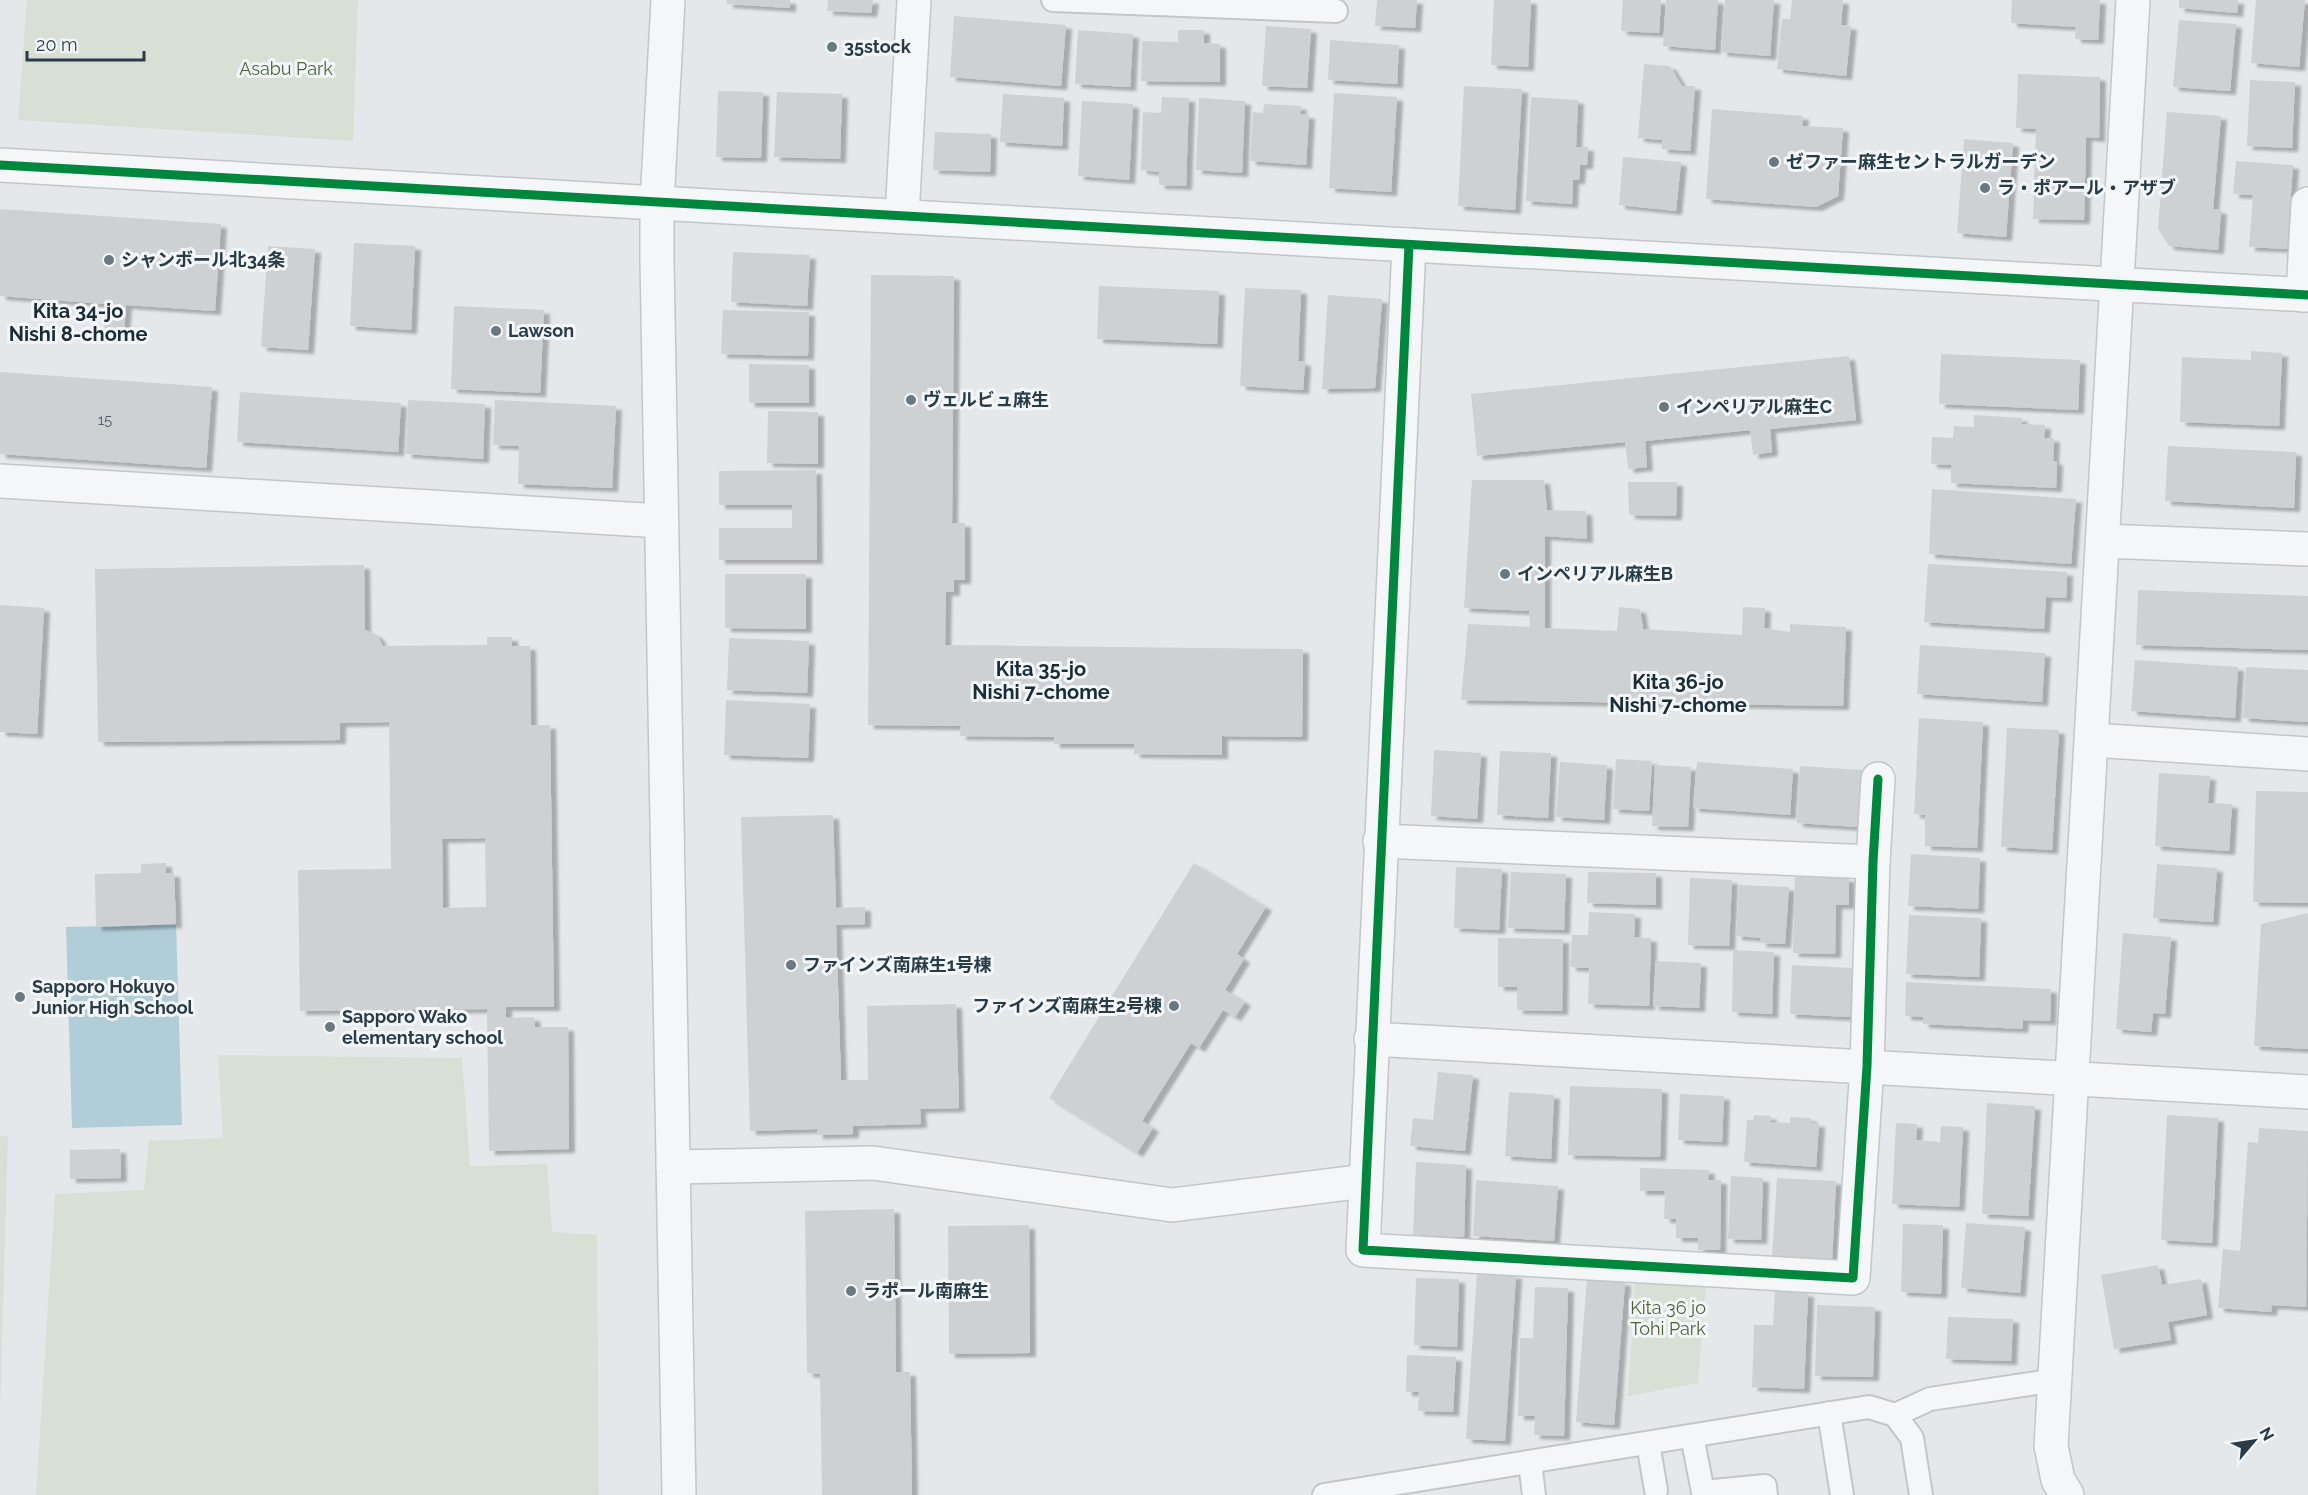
<svg xmlns="http://www.w3.org/2000/svg" width="2308" height="1495" font-family="Raleway,'Noto Sans JP',sans-serif">
<style>
.green{fill:#d8dfd5}
.water{fill:#b0cdd8}
.building{fill:#cdd1d3;fill-rule:evenodd;filter:url(#shadow)}
.lines{fill:none;stroke-linecap:round;stroke-linejoin:round}
.service-casing{stroke:#c3c6c8;stroke-width:26}
.minor-casing{stroke:#c3c6c8;stroke-width:36}
.tertiary-casing{stroke:#c3c6c8;stroke-width:36}
.service{stroke:#f4f6f7;stroke-width:22}
.minor{stroke:#f4f6f7;stroke-width:33}
.tertiary{stroke:#f4f6f7;stroke-width:33}
.cycleway-casing{stroke:#f3f7f9;stroke-width:13}
.cycleway{stroke:#00873e;stroke-width:9}
.poi-dot{fill:#6a7880;stroke:#f3f7f9;stroke-width:2}
.labels{text-anchor:middle;stroke-width:6;stroke-linejoin:round;paint-order:stroke}
.number-label{font-size:15px;fill:#52616b}
.poi-label{font-size:18px;font-weight:bold;fill:#283b47;stroke:#f3f7f9;text-anchor:start}
.park-label{font-size:18px;fill:#4a6434;stroke:#f3f7f9}
.neighbourhood-label{font-size:20px;font-weight:bold;fill:#1a2c38;stroke:#f3f7f9}
</style>
<defs>
<filter id="shadow"><feDropShadow dx="6" dy="4" stdDeviation="1.5" flood-color="#0004"/></filter>
</defs>
<rect width="100%" height="100%" fill="#e5e8ea"/>
<g class="green">
<path d="M27,0H358L353,141L18,120Z"/>
<path d="M218,1055L462,1058L470,1166L547,1164L552,1232L597,1235L599,1495H36L55,1194L144,1190L149,1141L223,1138Z"/>
<path d="M0,1136H8L0,1415Z"/>
<path d="M1635,1282H1706L1698,1383L1628,1396Z"/>
</g>
<path class="water" d="M176,924L182,1125L72,1128L66,927Z"/>
<g class="building">
<path d="M727,0H790V8L727,4Z"/>
<path d="M828,0H873L871,13L827,11Z"/>
<path d="M1377,0H1417L1415,28L1375,26Z"/>
<path d="M1494,0H1531L1528,67L1491,65Z"/>
<path d="M1623,0H1661L1659,33L1621,31Z"/>
<path d="M1666,0H1718L1715,50L1663,46Z"/>
<path d="M1725,0H1774L1770,56L1721,52Z"/>
<path d="M1792,0H1843L1841,25L1851,26L1846,76L1777,69L1782,19H1790Z"/>
<path d="M2012,0H2100L2098,40L2075,39L2076,27L2011,23Z"/>
<path d="M2179,0H2238L2237,13L2179,8Z"/>
<path d="M2256,0H2305L2299,67L2251,63Z"/>
<path d="M954,16L1066,25L1061,86L950,77Z"/>
<path d="M2179,20L2236,24L2230,91L2173,87Z"/>
<path d="M1266,26L1311,29L1307,88L1262,86Z"/>
<path d="M1078,30L1133,34L1130,87L1075,84Z"/>
<path d="M1178,30H1204V43L1220,44V82L1141,81L1142,41L1178,42Z"/>
<path d="M1330,40L1399,45L1397,84L1328,80Z"/>
<path d="M1644,64L1670,66L1682,86H1695L1690,151L1662,149V140L1638,138Z"/>
<path d="M2018,74L2100,77L2099,138L2086,137L2084,220L2033,219L2036,129L2016,128Z"/>
<path d="M2250,80L2295,82L2292,148L2247,146Z"/>
<path d="M1464,86L1522,89L1515,210L1458,206Z"/>
<path d="M718,91L763,92L761,158L716,157Z"/>
<path d="M777,92L842,94L840,159L774,157Z"/>
<path d="M1334,93L1397,97L1391,192L1329,188Z"/>
<path d="M1003,94L1064,98L1062,146L1000,142Z"/>
<path d="M1162,97L1189,98L1186,186L1159,185V172L1141,170L1143,112L1161,113Z"/>
<path d="M1531,97L1578,100L1576,147H1588L1587,165H1580L1579,180H1573L1572,204L1526,201Z"/>
<path d="M1199,98L1245,101L1242,173L1196,170Z"/>
<path d="M1082,101L1133,104L1129,180L1078,176Z"/>
<path d="M1264,104L1301,106L1300,114L1309,115L1306,165L1250,161L1253,112L1263,113Z"/>
<path d="M1712,109L1803,116L1802,126L1843,128L1838,196L1816,207L1706,199Z"/>
<path d="M2167,112L2221,116L2213,209L2221,210L2218,250L2169,246L2158,229Z"/>
<path d="M935,132L991,134L990,172L933,170Z"/>
<path d="M1964,139L2013,143L2006,237L1957,233Z"/>
<path d="M1623,157L1681,162L1676,211L1619,205Z"/>
<path d="M2236,161L2293,165L2287,249L2249,247L2253,195L2233,194Z"/>
<path d="M0,209L221,224L215,311L126,305L124,333L104,332L106,304L0,296Z"/>
<path d="M354,243L415,246L411,330L350,326Z"/>
<path d="M268,246L315,249L308,350L261,347Z"/>
<path d="M733,252L810,255L807,306L731,302Z"/>
<path d="M871,275L954,276L952,523H965V580H954V592H946L945,645L1303,649L1302,737L1222,736V755L1134,754V744H1054V737L960,736L961,726L868,725Z"/>
<path d="M1099,286L1219,291L1217,344L1097,339Z"/>
<path d="M1245,288L1301,290L1298,361L1305,362L1303,390L1240,386Z"/>
<path d="M1328,295L1382,299L1375,388L1322,389Z"/>
<path d="M454,306L544,310L540,393L451,389Z"/>
<path d="M723,310L809,312L808,356L721,354Z"/>
<path d="M2251,351L2282,353L2279,426L2180,422L2182,357L2251,360Z"/>
<path d="M1941,354L2080,360L2078,410L1939,404Z"/>
<path d="M1849,356L1856,420L1770,429L1772,452L1753,455L1750,430L1645,441L1647,467L1628,469L1625,442L1477,456L1471,394Z"/>
<path d="M749,364L809,365V403H749Z"/>
<path d="M0,372L212,387L206,468L0,454Z"/>
<path d="M240,392L401,403L398,452L237,442Z"/>
<path d="M408,400L485,404L483,459L406,454Z"/>
<path d="M495,400L616,406L612,488L518,484L519,446L493,445Z"/>
<path d="M768,411L818,412V464L767,463Z"/>
<path d="M1974,415L2022,418L2021,424L2045,425L2044,438H2054L2053,461H2057L2056,488L1951,483V465L1931,464L1932,437L1953,438L1954,426L1974,427Z"/>
<path d="M2168,446L2296,452L2294,508L2165,501Z"/>
<path d="M816,470L817,560H719V528H792V505H719V471Z"/>
<path d="M1472,480H1544L1547,510L1586,511L1587,539L1545,536V628L1617,631L1619,607L1640,609L1643,629L1742,635L1743,607L1765,608L1764,628L1790,632V624L1846,627L1843,706L1461,700L1468,624L1530,627L1529,611L1464,608Z"/>
<path d="M1628,482H1677L1676,516L1629,515Z"/>
<path d="M1932,489L2076,499L2071,564L1929,554Z"/>
<path d="M1928,564L2067,572L2066,598L2046,597L2044,629L1924,622Z"/>
<path d="M364,565L365,630L377,635L383,646L487,645V637H512V646H530L531,725H550L554,1007H506V1018L534,1017L535,1027H568L569,1149L489,1151L487,1009L300,1011L298,870L391,869L389,722L340,723V740L98,742L95,569ZM485,838L486,907L443,908L442,839Z"/>
<path d="M725,574H806V629L725,628Z"/>
<path d="M2138,590L2308,596V650L2136,645Z"/>
<path d="M0,605L44,608L37,734L0,732Z"/>
<path d="M729,638L809,641L807,693L727,690Z"/>
<path d="M1920,645L2045,653L2042,702L1917,694Z"/>
<path d="M2135,660L2238,667L2235,718L2131,711Z"/>
<path d="M2246,667L2308,670V722L2243,718Z"/>
<path d="M726,700L810,704L808,758L724,755Z"/>
<path d="M1919,718L1983,722L1977,848L1925,846V815L1914,814Z"/>
<path d="M2007,728L2059,730L2052,850L2001,847Z"/>
<path d="M1434,750L1481,753L1477,819L1431,816Z"/>
<path d="M1500,751L1551,753L1548,818L1497,815Z"/>
<path d="M1616,759L1652,761L1649,811L1613,809Z"/>
<path d="M1560,762L1607,765L1604,820L1556,817Z"/>
<path d="M1697,762L1793,769L1790,815L1693,808Z"/>
<path d="M1655,765L1691,767L1688,827L1652,826Z"/>
<path d="M1800,766L1862,770L1858,827L1797,823Z"/>
<path d="M2159,773L2210,776L2208,803L2232,804L2229,851L2155,846Z"/>
<path d="M2256,791L2308,792V903L2253,902Z"/>
<path d="M833,815L836,908L865,907V924L836,925L841,1080H868L867,1006L956,1004L959,1108L920,1109L921,1124L853,1126V1134L817,1135V1129L750,1131L741,817Z"/>
<path d="M1911,854L1980,858L1978,909L1908,906Z"/>
<path d="M166,863V873H174L176,924L96,927L95,874L141,873V864Z"/>
<path d="M1194,863L1266,907L1237,954L1244,959L1225,990L1245,1002L1235,1017L1223,1010L1199,1048L1191,1043L1142,1121L1153,1128L1137,1153L1049,1098Z"/>
<path d="M2157,864L2217,868L2213,922L2153,918Z"/>
<path d="M1456,867L1502,869L1499,930L1454,928Z"/>
<path d="M1511,872L1566,874L1564,930L1508,928Z"/>
<path d="M1588,872L1656,873V905L1587,903Z"/>
<path d="M1795,877L1849,878V905H1836L1835,954L1793,953Z"/>
<path d="M1690,878L1732,880L1729,946L1688,945Z"/>
<path d="M1739,885L1789,887L1785,944L1760,943L1761,938L1736,936Z"/>
<path d="M1589,912L1635,914L1634,937L1651,938L1649,1006L1588,1004L1589,968L1570,967L1572,935H1588Z"/>
<path d="M2308,913V1049L2254,1046L2261,924Z"/>
<path d="M1909,915L1981,918L1979,977L1906,974Z"/>
<path d="M2123,933L2171,937L2165,1014L2153,1013L2151,1032L2116,1029Z"/>
<path d="M1498,938L1563,939L1562,1011L1517,1010V987H1498Z"/>
<path d="M1733,950L1774,952L1772,1014L1732,1012Z"/>
<path d="M1656,961L1701,963L1699,1008L1653,1006Z"/>
<path d="M1792,965L1852,968L1850,1017L1790,1014Z"/>
<path d="M1906,982L2051,989L2050,1021L2023,1020L2022,1029L1923,1024V1017L1905,1016Z"/>
<path d="M1438,1072L1473,1075L1465,1151L1410,1146L1413,1118L1433,1120Z"/>
<path d="M1570,1086L1662,1089L1660,1157L1568,1155Z"/>
<path d="M1509,1092L1554,1095L1551,1159L1505,1156Z"/>
<path d="M1680,1094L1724,1096L1722,1142L1678,1140Z"/>
<path d="M1987,1103L2035,1106L2028,1216L1982,1214Z"/>
<path d="M1754,1115L1771,1116L1770,1122L1790,1123V1117L1811,1118L1810,1123H1819L1816,1167L1744,1162L1747,1120H1753Z"/>
<path d="M2167,1115L2218,1118L2212,1243L2161,1240Z"/>
<path d="M1896,1123L1917,1124L1916,1140L1940,1142L1941,1126L1963,1127L1959,1207L1892,1204Z"/>
<path d="M2259,1128L2308,1131L2306,1307L2272,1305L2271,1312L2218,1308L2223,1249L2240,1251L2248,1142L2258,1143Z"/>
<path d="M120,1149L121,1178L70,1179V1150Z"/>
<path d="M1416,1162L1466,1165L1464,1237L1413,1235Z"/>
<path d="M1640,1168L1709,1170L1708,1180H1721L1720,1250H1698V1238H1676V1219H1664L1665,1191H1640Z"/>
<path d="M1731,1176L1763,1178L1761,1240L1728,1239Z"/>
<path d="M1777,1178L1836,1181L1832,1262L1772,1258Z"/>
<path d="M1476,1180L1558,1186L1554,1241L1473,1236Z"/>
<path d="M894,1209L896,1372H910L912,1495H822L820,1374L807,1373L805,1211Z"/>
<path d="M1966,1223L2025,1227L2020,1293L1961,1288Z"/>
<path d="M1903,1224L1943,1225L1941,1294L1901,1292Z"/>
<path d="M1029,1225L1030,1353L949,1354L948,1226Z"/>
<path d="M2158,1265L2162,1285L2201,1279L2207,1315L2168,1322L2171,1340L2114,1349L2101,1275Z"/>
<path d="M1477,1272L1516,1275L1505,1441L1466,1439Z"/>
<path d="M1416,1278L1459,1279L1457,1347L1414,1345Z"/>
<path d="M1587,1278L1625,1282L1614,1425L1576,1422Z"/>
<path d="M1535,1287L1568,1288L1564,1436L1534,1435L1535,1416H1518L1520,1338H1533Z"/>
<path d="M1775,1291L1808,1293L1804,1389L1752,1387L1754,1325H1773Z"/>
<path d="M1817,1305L1875,1307L1873,1377L1815,1376Z"/>
<path d="M1948,1317L2013,1319L2011,1361L1946,1359Z"/>
<path d="M1407,1355L1456,1357L1453,1412L1418,1411L1419,1392H1406Z"/>
</g>
<g class="lines">
<defs>
<g id="service">
<path d="M1053,0L1336,11"/>
<path d="M1829,1413L1842,1495"/>
<path d="M1895,1415L1930,1399L2056,1380"/>
<path d="M1692,1436L1703,1492L1765,1486L1766,1495"/>
<path d="M1648,1443L1656,1490"/>
<path d="M1530,1462L1534,1495"/>
<path d="M1324,1495L1869,1407L1895,1415L1912,1438L1921,1495"/>
</g>
<g id="minor">
<path d="M657,203L2308,295"/>
<path d="M902,216L914,0"/>
<path d="M1409,245L1363,1250L1853,1278L1867,1066L1873,862L1878,779"/>
<path d="M2303,295L2308,204"/>
<path d="M0,481L661,521"/>
<path d="M2103,541L2308,549"/>
<path d="M2092,740L2308,754"/>
<path d="M1380,841L1873,862"/>
<path d="M1371,1039L2308,1092"/>
<path d="M673,1167L873,1163L1172,1205L1365,1181"/>
<path d="M2067,1495L2058,1480L2051,1446L2133,0"/>
</g>
<g id="tertiary">
<path d="M668,0L657,203V260L679,1495"/>
<path d="M0,165L657,203"/>
</g>
</defs>
<use href="#service" class="service-casing"/>
<use href="#minor" class="minor-casing"/>
<use href="#tertiary" class="tertiary-casing"/>
<use href="#service" class="service"/>
<use href="#minor" class="minor"/>
<use href="#tertiary" class="tertiary"/>
<defs>
<g id="cycleway">
<path d="M0,165L2308,295"/>
<path d="M1409,245L1363,1250L1853,1278L1867,1066L1873,862L1878,779"/>
</g>
</defs>
<use href="#cycleway" class="cycleway-casing"/>
<use href="#cycleway" class="cycleway"/>
</g>
<g class="poi-dot">
<circle cx="832" cy="47" r="6"/>
<circle cx="1774" cy="162" r="6"/>
<circle cx="1985" cy="188" r="6"/>
<circle cx="109" cy="260" r="6"/>
<circle cx="496" cy="331" r="6"/>
<circle cx="911" cy="400" r="6"/>
<circle cx="1664" cy="407" r="6"/>
<circle cx="1505" cy="574" r="6"/>
<circle cx="791" cy="965" r="6"/>
<circle cx="20" cy="997" r="6"/>
<circle cx="1174" cy="1006" r="6"/>
<circle cx="330" cy="1027" r="6"/>
<circle cx="851" cy="1291" r="6"/>
</g>
<g class="labels">
<g class="number-label">
<text x="105" y="425">15</text>
</g>
<g class="poi-label">
<text x="844" y="53">35stock</text>
<text x="1786" y="168">ゼファー麻生セントラルガーデン</text>
<text x="1997" y="194">ラ・ポアール・アザブ</text>
<text x="121" y="266">シャンボール北34条</text>
<text x="508" y="337">Lawson</text>
<text x="923" y="406">ヴェルビュ麻生</text>
<text x="1676" y="413">インペリアル麻生C</text>
<text x="1517" y="580">インペリアル麻生B</text>
<text x="803" y="971">ファインズ南麻生1号棟</text>
<text x="32" y="993">Sapporo Hokuyo<tspan x="32" dy="21">Junior High School</tspan></text>
<text x="1162" y="1012" text-anchor="end">ファインズ南麻生2号棟</text>
<text x="342" y="1023">Sapporo Wako<tspan x="342" dy="21">elementary school</tspan></text>
<text x="863" y="1297">ラポール南麻生</text>
</g>
<g class="park-label">
<text x="286" y="75">Asabu Park</text>
<text x="1668" y="1314">Kita 36 jo<tspan x="1668" dy="21">Tohi Park</tspan></text>
</g>
<g class="neighbourhood-label">
<text x="78" y="318">Kita 34-jo<tspan x="78" dy="23">Nishi 8-chome</tspan></text>
<text x="1041" y="676">Kita 35-jo<tspan x="1041" dy="23">Nishi 7-chome</tspan></text>
<text x="1678" y="689">Kita 36-jo<tspan x="1678" dy="23">Nishi 7-chome</tspan></text>
</g>
</g>
<g transform="translate(2254 1441) rotate(61)" stroke="#f3f7f9" stroke-width="4.5" paint-order="stroke">
<path d="M0-4.5L10 22L0 15L-10 22Z" fill="#283b47"/>
<text y="-9" font-size="16" font-weight="bold" text-anchor="middle" fill="#283b47">N</text>
</g>
<path d="M27 51v9h117v-9" fill="none" stroke="#283b47" stroke-width="3"/>
<text x="36" y="51" font-size="18" fill="#283b47" stroke="#f3f7f9" stroke-width="4.5" paint-order="stroke">20 m</text>
</svg>
